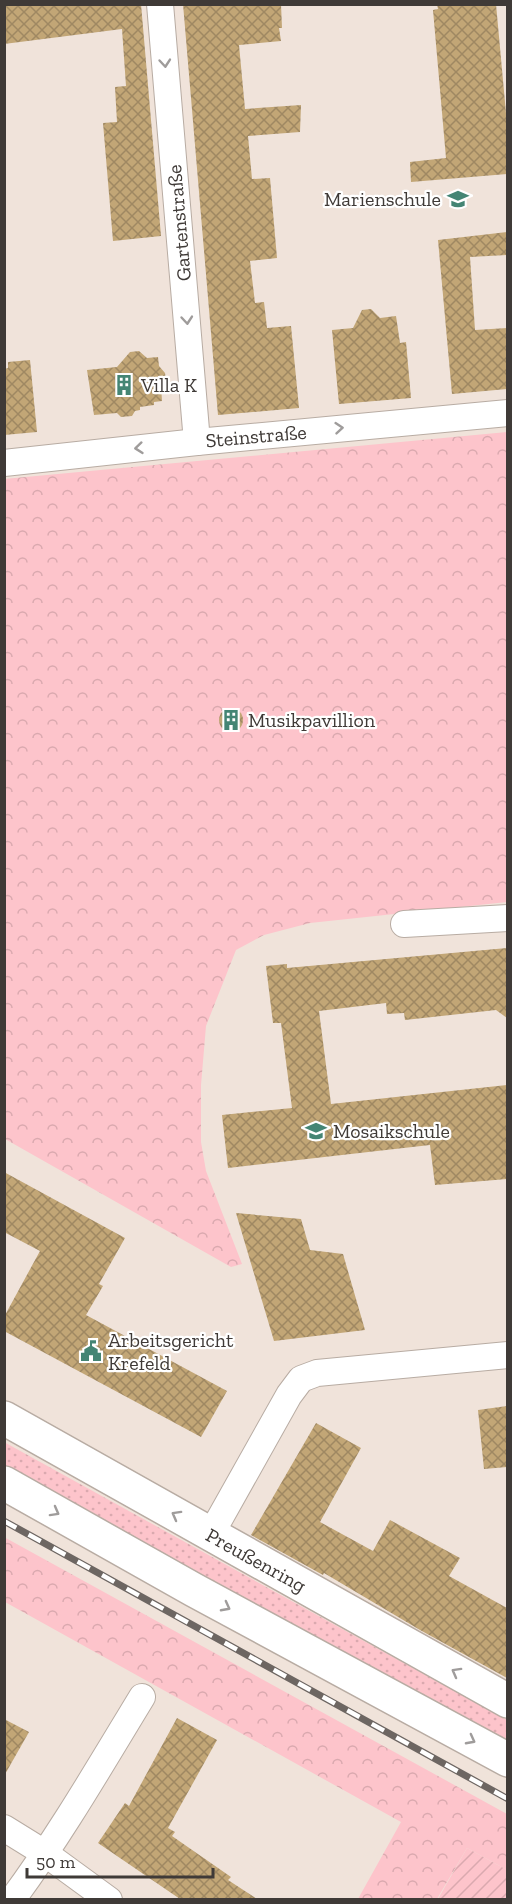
<svg xmlns="http://www.w3.org/2000/svg" width="512" height="1904" font-family="'Zilla Slab',serif">
<style>
.grass{fill:url(#grass-dots)}
.forest{fill:url(#forest-crowns)}
.garden{fill:url(#garden-furrows)}
.building{fill:url(#building-cross-hatch)}
.lines{fill:none;stroke-linecap:round;stroke-linejoin:round}
.minor-casing{stroke:#b8aca3;stroke-width:28}
.major-casing{stroke:#b8aca3;stroke-width:36}
.minor{stroke:#fff;stroke-width:26}
.major{stroke:#fff;stroke-width:33}
.rail-casing{stroke:#6d6662;stroke-width:7}
.rail{stroke:#fff;stroke-width:4.5;stroke-dasharray:14;stroke-linecap:butt}
.oneway{stroke:#9f9c9b}
.labels{text-anchor:middle;stroke-width:4.5;stroke-linejoin:round;paint-order:stroke}
.poi-label{font-size:20px;fill:#3f3a37;stroke:#fff;text-anchor:start}
.street-label{font-size:20px;fill:#3f3a37;stroke:#fff}
</style>
<defs>
<pattern id="grass-dots" width="8" height="8" patternUnits="userSpaceOnUse" patternTransform="scale(1.5)"><rect width="8" height="8" fill="#fdc4cb"/><path d="M2 2h.1M6 6h.1" fill="none" stroke="#daa9af" stroke-width="1.8" stroke-linecap="round"/></pattern>
<pattern id="forest-crowns" width="20" height="18" patternUnits="userSpaceOnUse" patternTransform="scale(1.5)"><rect width="20" height="18" fill="#fdc4cb"/><path d="M2 6a3 3 0 1 1 6 0M12 15a3 3 0 1 1 6 0" fill="none" stroke="#daa9af"/></pattern>
<pattern id="garden-furrows" width="10" height="10" patternUnits="userSpaceOnUse" patternTransform="scale(1.5)"><rect width="10" height="10" fill="#fdc4cb"/><path d="M-1 1l2-2M0 10L10 0M9 11l2-2" fill="none" stroke="#daa9af"/></pattern>
<pattern id="building-cross-hatch" width="8" height="8" patternUnits="userSpaceOnUse" patternTransform="scale(1.5)"><rect width="8" height="8" fill="#c2a676"/><path d="M0 0l8 8M0 8l8-8" fill="none" stroke="#9f8862"/></pattern>
</defs>
<rect width="100%" height="100%" fill="#f0e3da"/>
<path class="grass" d="M4,1442L507,1720V1745L5,1468Z"/>
<g class="forest">
<path d="M507,432V902L310,923L264,935L236,950L206,1026L201,1085V1142L206,1171L242,1264L231,1267L5,1139L4,479Z"/>
<path d="M4,1537L507,1814V1870L467,1848L437,1899H358L401,1822L5,1602Z"/>
</g>
<path class="garden" d="M467,1848L507,1870V1899H438Z"/>
<g class="building">
<path d="M4,4H141L161,236L113,241L103,123L117,122L115,87L126,86L122,29L4,44Z"/>
<path d="M183,4H281L282,28H279L281,41L239,45L245,109L301,105L300,132L248,136L252,179L270,178L277,258L250,261L255,303L264,302L267,328L291,326L299,408L218,415Z"/>
<path d="M437,4H496L507,124V174L411,182L410,162L446,158L433,10L438,9Z"/>
<path d="M507,232V255L470,257L475,330L507,328V389L452,394L438,240Z"/>
<path d="M371,309L380,318L396,316L400,343L406,342L411,398L339,404L332,330L353,328L362,310Z"/>
<path d="M139,351L147,358L158,357L159,366L165,373L166,380L161,386L162,401L154,402V405L140,407V410L135,411L132,416L121,417L117,413L94,415L87,370L117,367L130,352Z"/>
<path d="M30,360L37,432L4,435V369L8,368V362Z"/>
<circle cx="231" cy="720" r="12"/>
<path d="M507,948V1018L496,1010L405,1020L404,1013L387,1014L386,1003L319,1011L331,1104L507,1085V1179L435,1185L430,1145L228,1168L222,1115L292,1108L281,1023H273L266,966L287,964V968Z"/>
<path d="M4,1172L125,1238L99,1284L103,1286L86,1315L227,1391L201,1437L4,1331V1317L40,1251L4,1232Z"/>
<path d="M236,1213L301,1219L310,1250L343,1254L365,1330L274,1341Z"/>
<path d="M507,1406V1467L484,1469L478,1410Z"/>
<path d="M316,1423L361,1448L320,1522L373,1551L390,1520L460,1558L449,1576L507,1608V1678L420,1630L324,1573L323,1575L251,1535Z"/>
<path d="M177,1718L217,1740L168,1828L175,1832L172,1836L231,1877L228,1880L257,1899H180L98,1843L125,1803L129,1806Z"/>
<path d="M4,1719L29,1732L4,1776Z"/>
</g>
<g class="lines">
<defs>
<g id="minor">
<path d="M160,4L197,442"/>
<path d="M4,463L197,442L508,413"/>
<path d="M404,924L508,918"/>
<path d="M211,1534L289,1395L301,1379L317,1373L508,1355"/>
<path d="M4,1828L46,1854L109,1900"/>
<path d="M12,1900C60,1835 100,1766 142,1697"/>
</g>
<g id="major">
<path d="M4,1418L508,1701"/>
<path d="M4,1483L194,1590L508,1760"/>
</g>
</defs>
<use href="#minor" class="minor-casing"/>
<use href="#major" class="major-casing"/>
<use href="#minor" class="minor"/>
<use href="#major" class="major"/>
<defs>
<path id="rail" d="M4,1521L508,1799"/>
</defs>
<use href="#rail" class="rail-casing"/>
<use href="#rail" class="rail"/>
</g>
<defs><path id="oneway-chevron" d="M-2-3.5L2.5 0L-2 3.5" fill="none" stroke-width="1.6" stroke-linecap="round" stroke-linejoin="round" transform="scale(1.5)"/></defs>
<g class="oneway">
<use href="#oneway-chevron" transform="translate(165 63) rotate(85)"/>
<use href="#oneway-chevron" transform="translate(187 320) rotate(85)"/>
<use href="#oneway-chevron" transform="translate(339 428) rotate(-5)"/>
<use href="#oneway-chevron" transform="translate(139 448) rotate(174)"/>
<use href="#oneway-chevron" transform="translate(55 1512) rotate(29)"/>
<use href="#oneway-chevron" transform="translate(176 1515) rotate(-151)"/>
<use href="#oneway-chevron" transform="translate(226 1607) rotate(28)"/>
<use href="#oneway-chevron" transform="translate(456 1672) rotate(-151)"/>
<use href="#oneway-chevron" transform="translate(471 1740) rotate(28)"/>
</g>
<defs>
<symbol id="school-bare" viewBox="-9 -9 18 18"><path d="M0-5L7-2L0 1L-7-2ZM-4 1L0 2.5L4 1V4Q0 6-4 4Z" fill="#448574" stroke="#fff" stroke-width="2.5" paint-order="stroke"/></symbol>
<symbol id="building-bare" viewBox="-9 -9 18 18"><path d="M-4-6H4V6H1V3H-1V6H-4ZM-2.5-4.3h1.7v1.8h-1.7ZM.8-4.3h1.7v1.8H.8ZM-2.5-1h1.7V.8h-1.7ZM.8-1h1.7V.8H.8Z" fill="#448574" stroke="#fff" stroke-width="2.5" paint-order="stroke"/></symbol>
<symbol id="civic-bare" viewBox="-9 -9 18 18"><path d="M-.6-6.5H3V-4.5H.6V-3L4-1V1h2V6H-6V1h2V-1L-.6-3ZM-1.2 2.5V6h2.4V2.5Z" fill="#448574" stroke="#fff" stroke-width="2.5" paint-order="stroke"/></symbol>
</defs>
<g fill-rule="evenodd">
<use href="#school-bare" x="443" y="184" width="30" height="30"/>
<use href="#building-bare" x="109" y="370" width="30" height="30"/>
<use href="#building-bare" x="216" y="705" width="30" height="30"/>
<use href="#school-bare" x="301" y="1116" width="30" height="30"/>
<use href="#civic-bare" x="76" y="1336" width="30" height="30"/>
</g>
<g class="labels">
<g class="poi-label">
<text x="441" y="206" text-anchor="end">Marienschule</text>
<text x="141" y="392">Villa K</text>
<text x="248" y="727">Musikpavillion</text>
<text x="333" y="1138">Mosaikschule</text>
<text x="108" y="1347">Arbeitsgericht<tspan x="108" dy="23">Krefeld</tspan></text>
</g>
<g class="street-label">
<text transform="translate(179 223) rotate(-95)" y="7">Gartenstraße</text>
<text transform="translate(256 436) rotate(-5)" y="7">Steinstraße</text>
<text transform="translate(256 1560) rotate(29)" y="7">Preußenring</text>
</g>
</g>
<rect width="512" height="1904" fill="none" stroke="#3f3a37" stroke-width="12"/>
<path d="M27 1868v9h186v-9" fill="none" stroke="#3f3a37" stroke-width="3"/>
<text x="36" y="1868" font-size="18" fill="#3f3a37" stroke="#ffffff" stroke-width="4.5" paint-order="stroke">50 m</text>
</svg>
